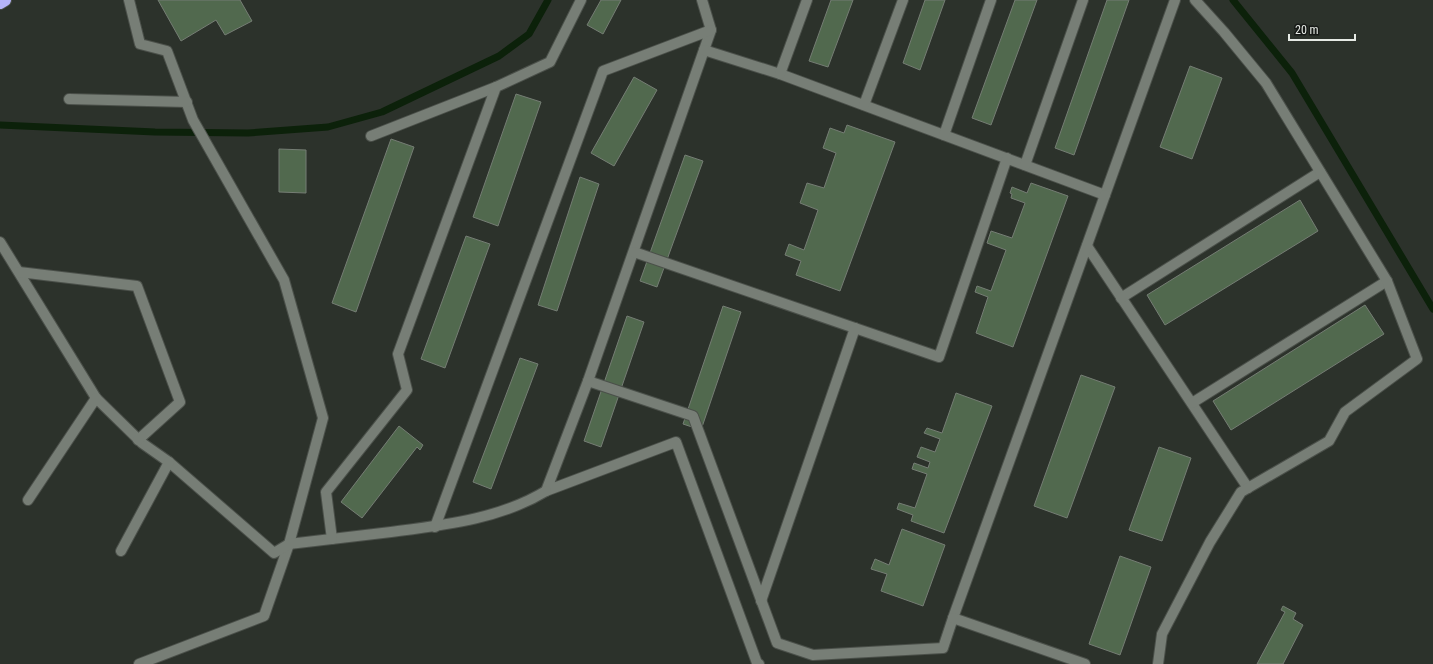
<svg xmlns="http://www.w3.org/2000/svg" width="1433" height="664" font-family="'Roboto Condensed',sans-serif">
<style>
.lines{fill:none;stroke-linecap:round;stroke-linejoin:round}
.stream{stroke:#0c210a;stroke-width:7}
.building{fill:#51694e;stroke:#757d74}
.minor-casing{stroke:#4b504a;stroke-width:12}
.highway-casing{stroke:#4b504a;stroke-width:14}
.minor{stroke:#777e76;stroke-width:10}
.highway{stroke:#b5b3f9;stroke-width:12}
</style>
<rect width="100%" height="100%" fill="#2c322b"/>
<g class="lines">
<g class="stream">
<path d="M1233,0L1292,73L1433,309"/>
<path d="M0,125L155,132L248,133L328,127L382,112L499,56L529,34L548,0"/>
</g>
</g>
<g class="building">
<path d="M158,0H240L252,21L225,35L216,20L181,41Z"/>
<path d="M601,0H621L603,34L587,25Z"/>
<path d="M831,0H853L828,67L809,61Z"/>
<path d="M925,0H945L920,70L903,63Z"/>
<path d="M1015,0H1037L991,125L972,118Z"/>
<path d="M1107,0H1129L1074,155L1055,148Z"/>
<path d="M1190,66L1222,78L1192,159L1160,147Z"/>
<path d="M634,77L657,90L614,166L591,153Z"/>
<path d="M516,94L541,102L498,226L473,217Z"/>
<path d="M847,125L895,142L840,291L796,275L801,261L785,255L789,244L804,250L818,210L800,203L807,183L824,188L836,153L823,148L830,128L844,133Z"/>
<path d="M391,139L414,147L356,312L332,303Z"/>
<path d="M279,149L306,150V193L279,192Z"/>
<path d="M685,155L703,161L657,287L640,281Z"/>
<path d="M580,177L599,184L557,311L538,305Z"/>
<path d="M1031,183L1068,196L1013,347L976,333L988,297L975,292L977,286L991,291L1006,250L987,243L991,231L1012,238L1025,203L1011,198L1012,194L1010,193L1012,187L1027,193Z"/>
<path d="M1300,200L1318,231L1165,325L1147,295Z"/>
<path d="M466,236L490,244L445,368L421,359Z"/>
<path d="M1365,305L1384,334L1231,430L1213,401Z"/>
<path d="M723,306L741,312L701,430L683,424Z"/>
<path d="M627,316L644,322L601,447L584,441Z"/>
<path d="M520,358L538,364L491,489L473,482Z"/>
<path d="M1081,375L1115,387L1067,518L1034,506Z"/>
<path d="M956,393L992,406L944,533L911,521L913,515L897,509L899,503L915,508L927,474L912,469L914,463L928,468L930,462L917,457L921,447L935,452L940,439L924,433L927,428L942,433Z"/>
<path d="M399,426L423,445L420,450L417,447L362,518L341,502Z"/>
<path d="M1159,447L1191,458L1162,541L1129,530Z"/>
<path d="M902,529L945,545L923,606L881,591L887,574L871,569L875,559L889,565Z"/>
<path d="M1120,556L1151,567L1120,655L1089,644Z"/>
<path d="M1283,606L1296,613L1293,619L1303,625L1283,664H1257L1285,612L1281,610Z"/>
</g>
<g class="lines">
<defs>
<g id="minor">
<path d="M129,0L140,44L167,51L193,120L284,280L323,418L289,544L264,616L139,664"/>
<path d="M702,0L711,30L588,381L546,491L676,442L757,663L759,664"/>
<path d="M704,50L780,74L1105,195L1175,0"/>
<path d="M780,74L807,0"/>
<path d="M69,99L187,102"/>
<path d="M864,105L903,0"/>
<path d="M944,135L991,0"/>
<path d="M371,136L496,87"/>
<path d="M1025,165L1083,0"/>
<path d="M0,242L96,398L142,443L169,462L274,553L289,544C323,540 357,536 391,532C444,525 500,519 546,491"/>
<path d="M1087,246L1248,488"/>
<path d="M634,252L939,357L1007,158"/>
<path d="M19,272L137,286L180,402L138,440"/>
<path d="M1121,298L1320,172"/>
<path d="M588,381L693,416L777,643L813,655L943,648L953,618L1105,195"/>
<path d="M1192,403L1387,281"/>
<path d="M28,500L96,398"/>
<path d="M435,527L603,71L711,30"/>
<path d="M332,539L326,492L407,390L398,354L496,87L550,62L581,0"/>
<path d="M121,551L169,462"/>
<path d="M761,601L855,328"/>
<path d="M953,618L1085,664"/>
<path d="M1158,664L1162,634L1210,542L1241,492L1329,441L1345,412L1417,359L1387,281L1266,83L1224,32L1195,0"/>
</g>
<path id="highway" d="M0,3L5,0"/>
</defs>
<use href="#minor" class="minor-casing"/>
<use href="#highway" class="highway-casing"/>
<use href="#minor" class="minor"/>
<use href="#highway" class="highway"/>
</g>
<path d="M1289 34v6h66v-6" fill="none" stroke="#e6eae5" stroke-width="2"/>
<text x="1295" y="34" font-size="12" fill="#e6eae5" stroke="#161916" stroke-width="3" paint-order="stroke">20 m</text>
</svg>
